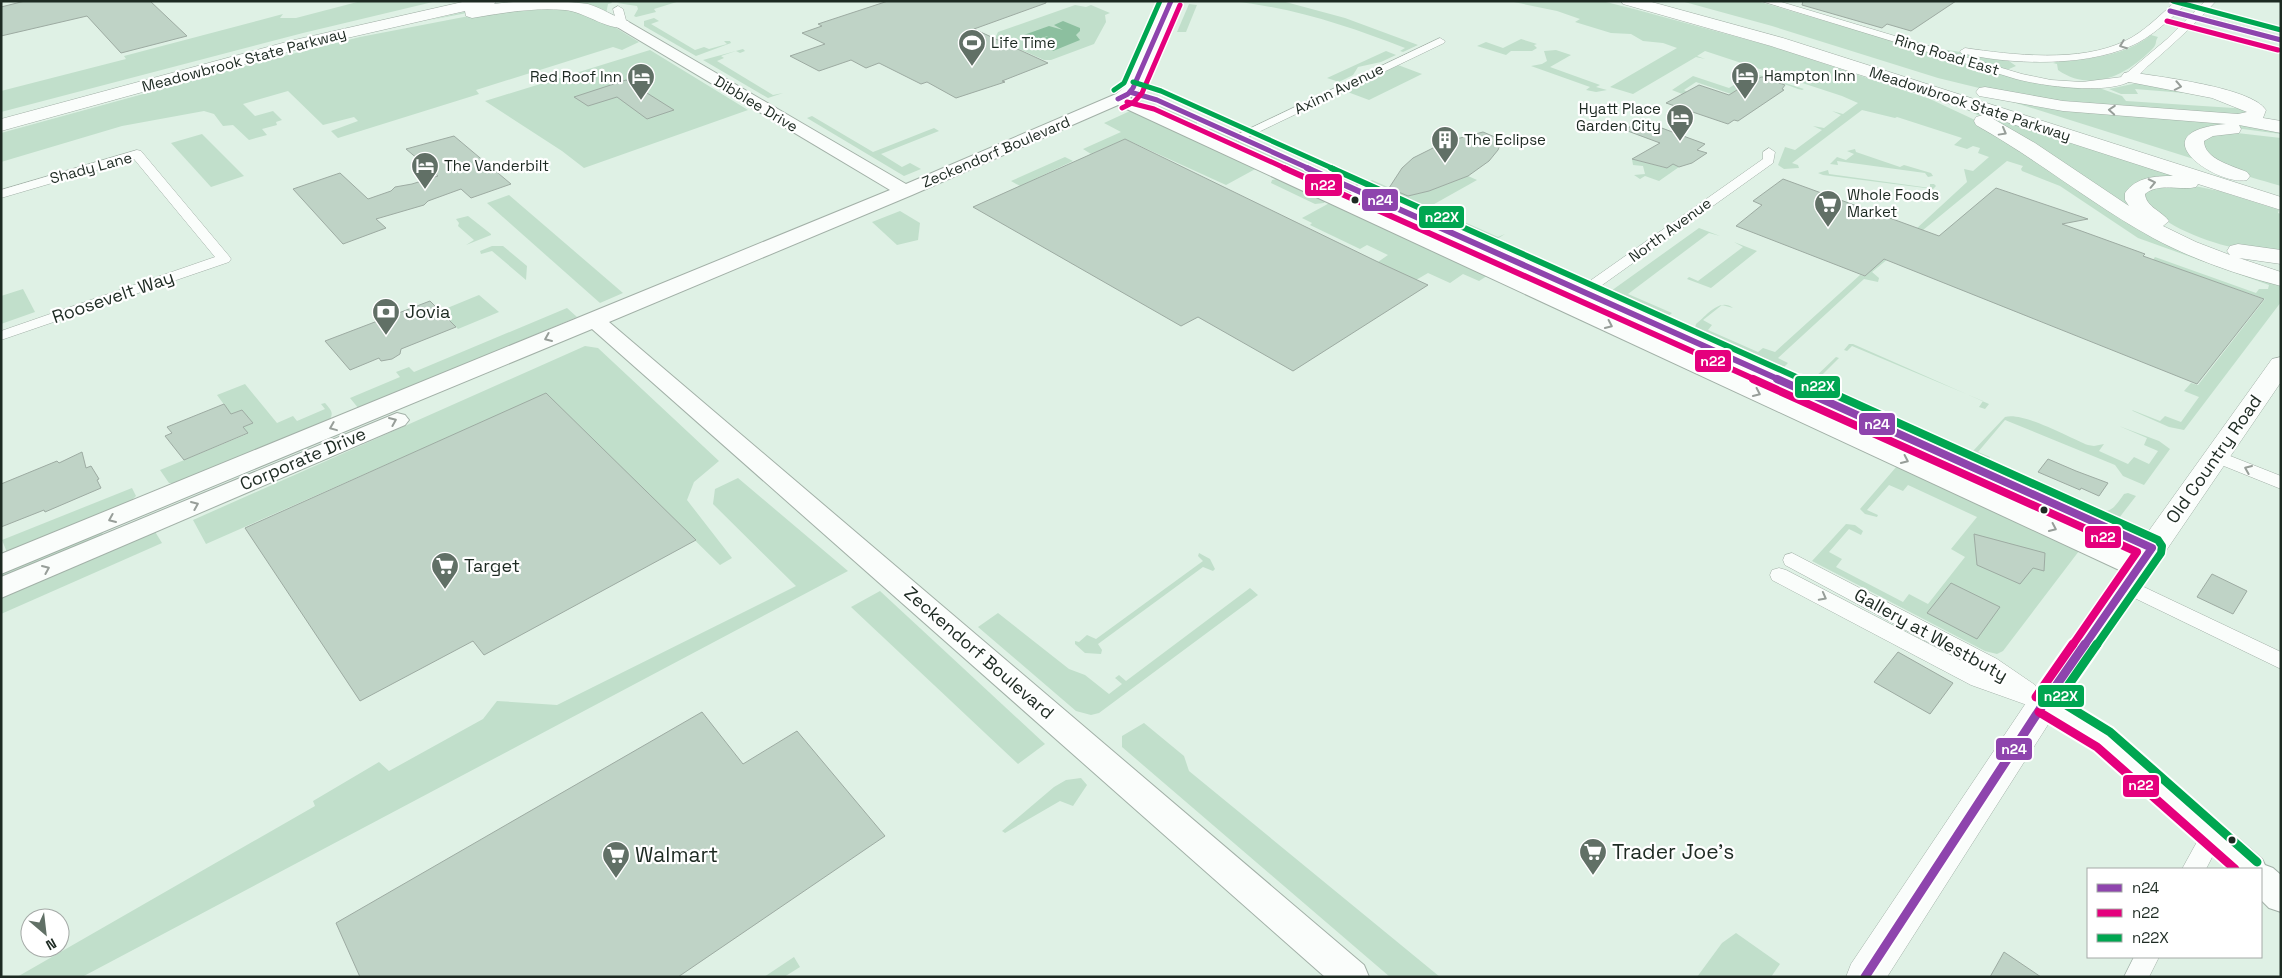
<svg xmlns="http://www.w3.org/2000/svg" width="2282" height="978" font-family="'Space Grotesk',sans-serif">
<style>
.green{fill:#c1dfcb}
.water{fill:#8cbf9f}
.building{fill:#bfd3c6;stroke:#9daba2}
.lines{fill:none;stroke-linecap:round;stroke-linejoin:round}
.street-casing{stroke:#a2b0a7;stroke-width:1}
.secondary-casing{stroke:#a2b0a7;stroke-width:2}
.primary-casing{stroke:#a2b0a7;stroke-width:1}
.highway-casing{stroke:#a2b0a7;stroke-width:1}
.street{fill:#fafdfb;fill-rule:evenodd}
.secondary{fill:#fafdfb;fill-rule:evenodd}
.primary{fill:#fafdfb;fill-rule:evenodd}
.highway{fill:#fafdfb;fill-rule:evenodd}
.bus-1-far3-casing{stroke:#fff;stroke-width:8}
.bus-1-far2-casing{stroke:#fff;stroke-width:9}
.bus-1-far1-casing{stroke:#fff;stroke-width:11}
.bus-1-casing{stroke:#fff;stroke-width:13}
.bus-2-far3-casing{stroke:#fff;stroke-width:8}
.bus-2-far2-casing{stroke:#fff;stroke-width:9}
.bus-2-far1-casing{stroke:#fff;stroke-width:11}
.bus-2-casing{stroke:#fff;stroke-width:13}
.bus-3-far3-casing{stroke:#fff;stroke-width:8}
.bus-3-far2-casing{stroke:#fff;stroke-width:9}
.bus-3-far1-casing{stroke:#fff;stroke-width:11}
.bus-3-casing{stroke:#fff;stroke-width:13}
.bus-1-far3{stroke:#8e44ad;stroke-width:5}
.bus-1-far2{stroke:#8e44ad;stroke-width:6}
.bus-1-far1{stroke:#8e44ad;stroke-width:8}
.bus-1{stroke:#8e44ad;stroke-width:9}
.bus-2-far3{stroke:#e5007d;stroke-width:5}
.bus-2-far2{stroke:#e5007d;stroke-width:6}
.bus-2-far1{stroke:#e5007d;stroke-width:8}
.bus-2{stroke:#e5007d;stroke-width:9}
.bus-3-far3{stroke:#00a651;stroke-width:5}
.bus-3-far2{stroke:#00a651;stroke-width:6}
.bus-3-far1{stroke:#00a651;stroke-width:8}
.bus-3{stroke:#00a651;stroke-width:9}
.oneway{stroke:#979e99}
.bus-dot{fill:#1d2a22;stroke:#fff;stroke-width:2}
.labels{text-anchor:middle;stroke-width:4.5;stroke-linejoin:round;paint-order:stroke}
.far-poi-label{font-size:15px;fill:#1d2a22;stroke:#fff;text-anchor:start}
.far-street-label{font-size:15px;fill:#1d2a22;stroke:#fff}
.street-label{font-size:18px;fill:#1d2a22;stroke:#fff}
.poi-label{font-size:18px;fill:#1d2a22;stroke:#fff;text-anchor:start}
.near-poi-label{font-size:21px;fill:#1d2a22;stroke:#fff;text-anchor:start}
.line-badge{stroke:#fff;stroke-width:2}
.badge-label{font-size:14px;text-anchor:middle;font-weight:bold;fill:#fff}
</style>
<rect width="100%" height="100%" fill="#dff1e5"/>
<g class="green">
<path d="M361,1H437L303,33L1,112V91L126,59L124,56L283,14L280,18H296Z"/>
<path d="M510,1H611L612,3L608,4L606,14L581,5L472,12L430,20Z"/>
<path d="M625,1H680L654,9L656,12L636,17L634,16L638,9L637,6L617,3Z"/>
<path d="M1231,1H1282L1345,18L1418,45L1403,52L1400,51L1405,48C1348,26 1294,8 1231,1Z"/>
<path d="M1509,1H1602L1634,9L1774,47L1930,99L1990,127L2151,233L2281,283V302L2184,430L2169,427L2133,411L2132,410L2160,421L2165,416L2181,422L2199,397L2184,391L2191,383L2198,385L2265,299L2153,260L2155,257L2256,293L2259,289H2268L2269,285L2138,238L2060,186L2022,171L2021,169L2023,166L2007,161L1872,272L1879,278L1878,282L1864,279L1778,358L1788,363L1781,370L1706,337L1695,328L1696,324C1706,316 1720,297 1733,308L1722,305L1703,320L1712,325L1708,330L1758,352L1763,348L1775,352L1860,275L1865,276L1967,182L1964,169L1973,171L1989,157L1978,153L1980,148L1973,146L1967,149L1954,145L1962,138L1897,117L1895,118L1862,110L1792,163L1798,165L1799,168L1784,169L1778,165L1785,147L1795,150L1822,130L1813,126L1824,128L1841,115L1832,111L1843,114L1858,103L1842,96L1705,51L1697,56L1705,59L1696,57L1633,94L1610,87L1677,48L1663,43L1643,41L1631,34L1611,33L1575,22L1580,19L1557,11Z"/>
<path d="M1681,1H1757L2039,84L2064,87L2102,89L2122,96L2126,101L2249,109V116L2016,97L1938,78L1772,26Z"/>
<path d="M1189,4L1197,5L1186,32H1177Z"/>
<path d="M1075,5L1086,7L1091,5L1110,13L1105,15L1106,22L1094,44L1051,60H1044L995,38L998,32Z"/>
<path d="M557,6L593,14L639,42L622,50L613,47L476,90L479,94L338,138L331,131L358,121L354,117L323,125L288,91L243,104L255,116L273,111L282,120L276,122L277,125L262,129L267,135L249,140L233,125L223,126L214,114L204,111L122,126L1,162V133L256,63L360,37L469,16Z"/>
<path d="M654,18L659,21L651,24L695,50L704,47L709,49L727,44L724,41H730L731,43L696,56L644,26V21Z"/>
<path d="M2151,35L2158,37C2155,41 2157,43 2154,47C2129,74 2092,94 2058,70L2057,64L2053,63C2063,59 2074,60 2085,59C2109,56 2132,50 2151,35Z"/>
<path d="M1521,39L1537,44L1534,45L1537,48L1532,51H1511L1506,55L1477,46L1486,42L1503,48Z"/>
<path d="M1907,41L1941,49L2006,59L2016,66L2009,69H2001Z"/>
<path d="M743,49L745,51L740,53L736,51L721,56L724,58L717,61L773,95L783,93L768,98L703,60Z"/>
<path d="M650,50L748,110L584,168L562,151L485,101Z"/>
<path d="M1556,50L1571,55L1550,67L1600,85L1596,87L1607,90L1596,92L1586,90L1590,87L1531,66L1542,64L1547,61L1544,51Z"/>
<path d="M1386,51L1396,55L1381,62L1358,67L1353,75L1339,82L1327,78Z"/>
<path d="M1398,65L1422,74L1369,100L1345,91Z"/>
<path d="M1753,73L1804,89L1802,90C1764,78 1766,72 1731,94L1696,82L1684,90L1713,106L1672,90L1693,76L1729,88Z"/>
<path d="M2137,83L2209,95L2135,89L2138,94H2121L2109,89Z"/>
<path d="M2003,99L2281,129V134L2235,128L2207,129L2197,160Z"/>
<path d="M1159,106L1197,122V124L1188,126L1153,110Z"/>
<path d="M1969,109L2186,178L2133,187L2149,219L2087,180L2078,172H2075L1994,123L1967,110Z"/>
<path d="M1130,111L1259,167L1226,185L1125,139L1091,154L1083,149L1121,132L1104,123Z"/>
<path d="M812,116L873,152L934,128L939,131L881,154L902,167L910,163L921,169L904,176L807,118Z"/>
<path d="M1210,129H1214L1316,175L1317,179L1312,182L1202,133Z"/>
<path d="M2237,133L2281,138V186C2255,178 2213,170 2201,143C2210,132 2224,133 2237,133Z"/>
<path d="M202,134L244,176L211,187L171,143Z"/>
<path d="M1855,149L1856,152L1900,167L1904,165L1931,173L1933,176L1928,177L1925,173L1837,161L1838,165L1830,164L1837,157L1846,160L1854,154L1847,151Z"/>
<path d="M1065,157L1073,161L1020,186L1011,181Z"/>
<path d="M1632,159L1666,168L1673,164L1679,167L1659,181L1645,176L1640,179L1634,175L1645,174L1643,166L1633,165Z"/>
<path d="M1828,170L1829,174L1930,188V184H1934L1936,186L1933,189L1823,175L1818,173Z"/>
<path d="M1468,176L1477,180L1420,212L1359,187L1372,180L1408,196L1429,191Z"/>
<path d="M1281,178L1326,200L1324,203L1315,204L1271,183L1272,180Z"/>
<path d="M1331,185H1337L1479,248L1480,253L1475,256L1326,187Z"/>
<path d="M2190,185L2219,191L2279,210L2278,213L2281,214V254C2264,252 2247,251 2231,247C2205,241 2151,222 2144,195L2149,189Z"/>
<path d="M509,195L623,293L600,303L487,203Z"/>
<path d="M1335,200L1493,272L1479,281L1463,274L1450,283L1428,273L1416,280L1378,262L1388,255L1367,245L1360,249L1310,225L1312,223L1302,218Z"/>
<path d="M900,211L920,223L918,240L897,245L872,222Z"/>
<path d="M1455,212L1458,213L1453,217L1498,237L1505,234L1489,244L1439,222Z"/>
<path d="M468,216L491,234V235L466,245L474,240L458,226L459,223L456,219Z"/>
<path d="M1699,228L1720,236L1709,233L1628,294L1672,313L1665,319L1615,297L1611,291Z"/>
<path d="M1734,242L1757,251L1711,288L1687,279L1689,277L1698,281L1743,247Z"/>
<path d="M492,246H503L527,266L526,280L492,251L481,254L480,251Z"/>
<path d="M23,289L35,312L1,324V296Z"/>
<path d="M479,295L499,312L458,329L440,311Z"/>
<path d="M567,308L577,317L359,409L350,398L400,377L396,372L409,367L414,372Z"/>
<path d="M1849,344H1853L1989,404L1985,409L1979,407L1983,401L1852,346L1847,351L1844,350Z"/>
<path d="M585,346L598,348L719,461L694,482L687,500L732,558L720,565L546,394L206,544L193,520Z"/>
<path d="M1836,357L1839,358L1816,381L1973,451L2005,417C2022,411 2070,438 2088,445L2094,446L2104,444L2099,451L2128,464L2134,457L2149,464L2158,451L2144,445L2147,438L2119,426L2159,441L2170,449L2144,485L2123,476L2115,465L2005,420L1978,452L1990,457L1988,461C1980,463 1973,461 1968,454L1812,384L1811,381Z"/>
<path d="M245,384L277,423L293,416L297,421L325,409L321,404L325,403C331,410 335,413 328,422L175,483H169L160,470L247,434L243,427L253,423L242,410L231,414L217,395Z"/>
<path d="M1913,451L2097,534L2096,536L1912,452Z"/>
<path d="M1897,466L2079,551L2003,651L1997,654L1985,651L1812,561L1846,524L1855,525L1863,531L1861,535L1849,529L1829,552L1842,559L1836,567L1903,602L1909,594L1928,604L1965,557L1951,549L1977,517L1908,485L1903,491L1889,485L1867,510L1878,515L1877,517L1865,514L1860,509Z"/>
<path d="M738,478L848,571L82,977H17L315,806L313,801L379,762L389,771L483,719L497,701L557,705L796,586L713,504L715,489Z"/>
<path d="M132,488L136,496L124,508L8,555L2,540Z"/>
<path d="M2128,493L2136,496L2119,518L2111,517L2084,506L2085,504C2108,515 2110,514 2124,494Z"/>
<path d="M154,530L162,543L1,614V597Z"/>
<path d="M102,532L103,535L1,578V574Z"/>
<path d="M1199,553L1210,559L1215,569L1213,571L1203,567L1098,644L1102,650L1101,654L1085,653L1075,644V641L1079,642L1087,635L1096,639L1203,561L1198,556Z"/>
<path d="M1250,588L1258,595L1099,713L1091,715L1076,711L978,627L998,613L1069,669L1085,675L1109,694L1122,684L1115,678L1119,675L1126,681Z"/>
<path d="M880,591L1045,744L1018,764L851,607Z"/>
<path d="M1144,723L1184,756L1189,771L1440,977H1390L1122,747V736Z"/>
<path d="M1081,778L1087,785L1073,806L1060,801L1005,833L1002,831L1054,787L1066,780Z"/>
<path d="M1736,933L1780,964L1771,977H1697L1722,943Z"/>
<path d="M794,957L800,967L784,977H764Z"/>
</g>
<path class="water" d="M1063,21L1080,28V31L1076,35L1080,40L1053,51L1035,43L1048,36L1031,41L1021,36L1049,26L1063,30L1054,25Z"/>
<g class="building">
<path d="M25,1H150L187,36L121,53L87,16L1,36V7Z"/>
<path d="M888,1H1046V3L974,29L1048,63L1002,81L1005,82L956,98L927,82L921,84L879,63L866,68L851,60L819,71L790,56L825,44L802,33L822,26L818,24Z"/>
<path d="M1803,1H1956L1911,31L1887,24L1882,28L1802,5Z"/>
<path d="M1762,77L1785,85L1782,89L1784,90L1738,121L1734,120L1728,124L1666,103L1699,85L1729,95L1753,80Z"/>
<path d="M626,80L639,88L674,110L647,119L617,97L588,106L574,97Z"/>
<path d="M1640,120L1705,144L1697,150L1707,153L1692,163L1679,167L1673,164L1667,168L1632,159L1660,143L1625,130Z"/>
<path d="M1483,132L1502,140L1498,150L1489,161L1468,176L1429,191L1408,196L1389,188L1402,168L1413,158L1445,142Z"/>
<path d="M454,136L511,184L471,198L461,189L428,201L424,205L376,219L386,228L343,244L293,189L340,173L368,199L391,191L395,187L412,184L438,176L406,149Z"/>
<path d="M1125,139L1378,262L1428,285L1293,371L1198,317L1181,326L973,207Z"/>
<path d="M1783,179L1939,236L1996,188L2088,219L2062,224L2145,254L2143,256L2264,299L2197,384L1884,259L1865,276L1736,226L1762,205L1753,201Z"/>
<path d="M430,301L456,327L401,349L400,354L392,359L381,361L379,358L350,370L325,341Z"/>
<path d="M546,393L696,540L484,655L473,641L360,701L245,528Z"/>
<path d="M224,404L231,414L242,410L253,423L243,427L248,433L184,460L165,436L172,433L167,427Z"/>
<path d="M82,452L86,468L91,466L99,479L97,480L101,488L45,512L44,510L1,527V484L57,461L59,463Z"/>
<path d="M2048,459L2076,471L2108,483L2099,496L2081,488L2080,490L2038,472Z"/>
<path d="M1974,534L2045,553L2044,571L2033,568L2020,584L1977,565Z"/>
<path d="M2212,574L2247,591L2233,614L2197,597Z"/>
<path d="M1951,583L2000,607L1977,639L1927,613Z"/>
<path d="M1898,652L1953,683L1930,714L1874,682Z"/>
<path d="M702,712L743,764L797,731L885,836L678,977H360L336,923Z"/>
<path d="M2004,952L2041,977H1990Z"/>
</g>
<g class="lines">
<defs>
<g id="street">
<path d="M1761,1H1778L2022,74L2051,80L2082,82L2122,77L2167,39L2187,19L2181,17V13L2192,14L2205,1H2216L2202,16L2281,37V43L2197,21C2181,37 2165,51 2148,66C2143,71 2137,77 2131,81C2105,95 2043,86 2016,79Z"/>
<path d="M2176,1H2188C2175,16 2149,39 2131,46C2085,67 2009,65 1961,53L1960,51L1965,48C2012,55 2080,63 2125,41C2144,32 2160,15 2176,1Z"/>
<path d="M618,6L623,9L627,24L626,26L622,27L617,24L613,9Z"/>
<path d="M1440,38L1445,41L1444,43L1242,140L1238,141L1232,137Z"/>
<path d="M1769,148L1775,152L1773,163L1570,308H1560L1558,305L1560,302L1763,159V152Z"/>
<path d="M137,150L141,151L229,256L231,259L229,262L1,340V331L215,257L134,159L1,198V190Z"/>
<path d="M2215,450L2281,476V489L2209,460L2207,456L2209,452Z"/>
<path d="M1792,553L1997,659L2035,685L2038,692L2051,697L2054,703L2051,709L2044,711L1971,685L1772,580L1770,575L1772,570L1779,568L1786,570L1991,676L1785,565L1783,560L1785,555Z"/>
<path d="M2127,579L2281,652V669L2120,591L2118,586L2120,581Z"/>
<path d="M2212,826L2220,829L2223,836L2206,869H2182L2204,829Z"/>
<path d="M2134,957H2159L2149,977H2124Z"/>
</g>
<g id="secondary">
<path d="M1164,1H1178L1141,88L1130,98L2148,561L2152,568L2148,575L2139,578L2130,575L1118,105L912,195L609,322L1364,965L1369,977H1325L592,329L1,574V554L890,190L617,27L615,24L617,21H627L906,184L1116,94L1126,86Z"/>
<path d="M1359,185L2161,541L2165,548L2161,555L2152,557L2143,555L1352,195L1350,191L1352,187Z"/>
<path d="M397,413L405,415L409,420L405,425L1,598V577Z"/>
<path d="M2044,691L2054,695L2114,730L2262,859L2265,865L2273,868L2281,875V912L2269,908L2261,900V869H2227L2092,748L2034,711L2029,703L2034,695Z"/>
</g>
<path id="primary" d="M2281,357V382L2056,712L1887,977H1846L1851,964L2032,694L2272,359Z"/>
<g id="highway">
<path d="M467,1H497L494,4C523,0 559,0 588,4C602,8 614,17 628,21L630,24L628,27C609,32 586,12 565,10C534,7 503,13 472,18L466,16L465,11L299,49L1,131V119L290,41Z"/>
<path d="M1621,1H1648L1783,38L2281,197V210L2198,184L2196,187C2180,191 2159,182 2145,194C2146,207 2162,211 2169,221L2163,226L2196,242L2230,255L2227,251L2230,246L2238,244L2281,250V264L2239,258L2281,272V286C2238,275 2192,259 2153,238C2091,204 2037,159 1976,125L1974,121L1976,117L1983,115L1990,117L2035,143L2129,206L2125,200V193C2136,177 2155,176 2173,176L1771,46L1623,4Z"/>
<path d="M2130,72C2159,77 2251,87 2266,110L2263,118L2281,121V133L2239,125L2241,129L2239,133L2213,136L2204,141C2204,159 2233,166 2247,172L2250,176L2247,180C2219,187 2135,132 2226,124L2063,111L1985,97L1979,96L1976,92L1979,88L1985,87L2063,101L2238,114L2247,112L2212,98L2124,81L2121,77L2124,73Z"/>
</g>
</defs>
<use href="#street" class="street-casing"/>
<use href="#secondary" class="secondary-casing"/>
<use href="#primary" class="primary-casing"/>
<use href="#highway" class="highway-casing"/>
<use href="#street" class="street"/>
<use href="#secondary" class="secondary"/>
<use href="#primary" class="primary"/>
<use href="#highway" class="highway"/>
<defs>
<g id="bus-1-far3">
<path d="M2170,11L2281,40"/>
<path d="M1130,92L1157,100L1310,169"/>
<path d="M1118,99L1128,94L1133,88L1171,1"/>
</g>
<path id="bus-1-far2" d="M1307,168L1780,380"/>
<path id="bus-1-far1" d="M1777,379L2152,548L2084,646"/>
<path id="bus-1" d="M1865,977L2044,703L2085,644"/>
<g id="bus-2-far3">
<path d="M2167,21L2278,50"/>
<path d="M1127,102L1154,109L1287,169"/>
<path d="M1122,108L1134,102L1142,93L1180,5"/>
</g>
<path id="bus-2-far2" d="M1284,168L1756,380"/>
<path id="bus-2-far1" d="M1753,379L2137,552L2072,646"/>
<g id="bus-2">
<path d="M2036,697L2073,644"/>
<path d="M2039,712L2097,747L2235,869"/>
</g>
<g id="bus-3-far3">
<path d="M2173,1L2281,30"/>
<path d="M1133,82L1161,91L1334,169"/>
<path d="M1114,90L1124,83L1160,1"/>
</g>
<path id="bus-3-far2" d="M1331,168L1803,380"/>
<path id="bus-3-far1" d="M1801,379L2158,540L2162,546L2161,553L2096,646"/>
<path id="bus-3" d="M2097,644L2058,700L2110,732L2257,862"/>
</defs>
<use href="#bus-1-far3" class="bus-1-far3-casing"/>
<use href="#bus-1-far2" class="bus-1-far2-casing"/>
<use href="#bus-1-far1" class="bus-1-far1-casing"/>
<use href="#bus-1" class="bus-1-casing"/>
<use href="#bus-2-far3" class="bus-2-far3-casing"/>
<use href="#bus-2-far2" class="bus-2-far2-casing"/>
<use href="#bus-2-far1" class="bus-2-far1-casing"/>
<use href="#bus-2" class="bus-2-casing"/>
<use href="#bus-3-far3" class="bus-3-far3-casing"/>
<use href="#bus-3-far2" class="bus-3-far2-casing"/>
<use href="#bus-3-far1" class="bus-3-far1-casing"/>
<use href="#bus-3" class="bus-3-casing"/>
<use href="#bus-1-far3" class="bus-1-far3"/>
<use href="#bus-1-far2" class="bus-1-far2"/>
<use href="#bus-1-far1" class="bus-1-far1"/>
<use href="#bus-1" class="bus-1"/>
<use href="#bus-2-far3" class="bus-2-far3"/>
<use href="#bus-2-far2" class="bus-2-far2"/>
<use href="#bus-2-far1" class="bus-2-far1"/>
<use href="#bus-2" class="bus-2"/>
<use href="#bus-3-far3" class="bus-3-far3"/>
<use href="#bus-3-far2" class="bus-3-far2"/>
<use href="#bus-3-far1" class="bus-3-far1"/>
<use href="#bus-3" class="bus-3"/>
</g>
<defs><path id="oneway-chevron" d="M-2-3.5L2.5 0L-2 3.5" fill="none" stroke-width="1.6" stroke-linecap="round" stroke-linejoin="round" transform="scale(1.25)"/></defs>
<g class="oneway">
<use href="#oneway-chevron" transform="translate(2123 45) rotate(159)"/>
<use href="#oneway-chevron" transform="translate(2178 86) rotate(11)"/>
<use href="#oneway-chevron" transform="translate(2112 110) rotate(-176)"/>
<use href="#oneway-chevron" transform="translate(2003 132) rotate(29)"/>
<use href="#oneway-chevron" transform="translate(2152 183) rotate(-12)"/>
<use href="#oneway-chevron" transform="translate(1609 325) rotate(25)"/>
<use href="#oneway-chevron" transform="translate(548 338) rotate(157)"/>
<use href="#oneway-chevron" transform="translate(1757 393) rotate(25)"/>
<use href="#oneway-chevron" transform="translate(393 421) rotate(-23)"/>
<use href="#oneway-chevron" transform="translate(333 427) rotate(158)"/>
<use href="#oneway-chevron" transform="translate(1905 460) rotate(25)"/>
<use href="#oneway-chevron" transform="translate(2248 469) rotate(-157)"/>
<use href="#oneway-chevron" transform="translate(195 505) rotate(-23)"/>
<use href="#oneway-chevron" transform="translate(112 519) rotate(157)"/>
<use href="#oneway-chevron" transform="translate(2053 528) rotate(25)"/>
<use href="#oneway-chevron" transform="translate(46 569) rotate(-23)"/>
<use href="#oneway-chevron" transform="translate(1823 597) rotate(28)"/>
</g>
<defs>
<symbol id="stadium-pin" viewBox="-11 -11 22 30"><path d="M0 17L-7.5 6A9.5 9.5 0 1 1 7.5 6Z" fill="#617066" stroke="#fff"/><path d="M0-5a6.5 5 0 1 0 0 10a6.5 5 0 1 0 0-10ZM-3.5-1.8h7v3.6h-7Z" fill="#fff"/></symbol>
<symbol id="hotel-pin" viewBox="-11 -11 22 30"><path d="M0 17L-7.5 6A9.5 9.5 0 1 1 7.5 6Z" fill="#617066" stroke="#fff"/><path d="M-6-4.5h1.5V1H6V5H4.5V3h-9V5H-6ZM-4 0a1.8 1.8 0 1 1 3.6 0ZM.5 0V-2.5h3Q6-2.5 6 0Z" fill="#fff"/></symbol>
<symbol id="building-pin" viewBox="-11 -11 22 30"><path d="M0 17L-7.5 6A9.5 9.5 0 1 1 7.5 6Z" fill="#617066" stroke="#fff"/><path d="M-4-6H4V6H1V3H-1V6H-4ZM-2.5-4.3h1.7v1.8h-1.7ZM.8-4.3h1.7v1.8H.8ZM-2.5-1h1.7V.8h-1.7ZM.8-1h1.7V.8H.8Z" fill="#fff"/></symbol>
<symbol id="supermarket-pin" viewBox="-11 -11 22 30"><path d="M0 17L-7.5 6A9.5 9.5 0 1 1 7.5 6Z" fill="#617066" stroke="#fff"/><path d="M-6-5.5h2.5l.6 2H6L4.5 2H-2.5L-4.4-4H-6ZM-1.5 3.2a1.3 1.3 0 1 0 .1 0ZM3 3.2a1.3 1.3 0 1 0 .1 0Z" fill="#fff"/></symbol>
<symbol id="bank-pin" viewBox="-11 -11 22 30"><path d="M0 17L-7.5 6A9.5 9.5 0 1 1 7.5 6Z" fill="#617066" stroke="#fff"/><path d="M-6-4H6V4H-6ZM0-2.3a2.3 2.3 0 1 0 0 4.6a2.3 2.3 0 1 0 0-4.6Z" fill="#fff"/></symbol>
</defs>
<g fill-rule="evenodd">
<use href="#stadium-pin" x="956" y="27" width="32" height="43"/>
<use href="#hotel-pin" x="1729" y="60" width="32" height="43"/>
<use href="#hotel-pin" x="625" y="61" width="32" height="43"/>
<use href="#hotel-pin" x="1664" y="102" width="32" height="43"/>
<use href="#building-pin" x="1429" y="124" width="32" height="43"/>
<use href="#hotel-pin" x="409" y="150" width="32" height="43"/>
<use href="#supermarket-pin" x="1812" y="188" width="32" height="43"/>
<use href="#bank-pin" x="370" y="296" width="32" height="43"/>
<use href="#supermarket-pin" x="429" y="550" width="32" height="43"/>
<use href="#supermarket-pin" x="1577" y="836" width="32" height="43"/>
<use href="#supermarket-pin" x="600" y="839" width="32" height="43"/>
</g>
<g class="bus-dot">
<circle cx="1355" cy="200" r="4.5"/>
<circle cx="2044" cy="510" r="4.5"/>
<circle cx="2232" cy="840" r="4.5"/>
</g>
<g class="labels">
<g class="far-poi-label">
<text x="991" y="48">Life Time</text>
<text x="1764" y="81">Hampton Inn</text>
<text x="622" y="82" text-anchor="end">Red Roof Inn</text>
<text x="1661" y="114" text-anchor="end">Hyatt Place<tspan x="1661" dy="17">Garden City</tspan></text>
<text x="1464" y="145">The Eclipse</text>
<text x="444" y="171">The Vanderbilt</text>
<text x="1847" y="200">Whole Foods<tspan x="1847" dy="17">Market</tspan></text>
</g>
<g class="far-street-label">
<text transform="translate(1947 55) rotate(17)" y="5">Ring Road East</text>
<text transform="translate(244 60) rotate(-15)" y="5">Meadowbrook State Parkway</text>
<text transform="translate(1339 89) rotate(-26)" y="5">Axinn Avenue</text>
<text transform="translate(756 104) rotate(31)" y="5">Dibblee Drive</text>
<text transform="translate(1970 104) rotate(18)" y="5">Meadowbrook State Parkway</text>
<text transform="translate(996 152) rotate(-23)" y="5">Zeckendorf Boulevard</text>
<text transform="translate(91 168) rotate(-15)" y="5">Shady Lane</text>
<text transform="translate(1670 230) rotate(-36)" y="5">North Avenue</text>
</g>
<g class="street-label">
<text transform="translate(113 297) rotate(-19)" y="6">Roosevelt Way</text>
<text transform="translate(303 459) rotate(-23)" y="6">Corporate Drive</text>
<text transform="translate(2214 459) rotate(-55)" y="6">Old Country Road</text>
<text transform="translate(1931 635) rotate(29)" y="6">Gallery at Westbuty</text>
<text transform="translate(979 653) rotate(41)" y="6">Zeckendorf Boulevard</text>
</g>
<g class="poi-label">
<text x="405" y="318">Jovia</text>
<text x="464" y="572">Target</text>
</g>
<g class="near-poi-label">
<text x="1612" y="859">Trader Joe's</text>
<text x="635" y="862">Walmart</text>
</g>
</g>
<g class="line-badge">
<rect x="1304" y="173" width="39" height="24" rx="5" fill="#e5007d"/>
<rect x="1361" y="188" width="38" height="24" rx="5" fill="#8e44ad"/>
<rect x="1418" y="205" width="47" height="24" rx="5" fill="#00a651"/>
<rect x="1694" y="349" width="38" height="24" rx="5" fill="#e5007d"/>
<rect x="1794" y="375" width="47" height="24" rx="5" fill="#00a651"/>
<rect x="1858" y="412" width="38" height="24" rx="5" fill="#8e44ad"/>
<rect x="2084" y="525" width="38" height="24" rx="5" fill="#e5007d"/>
<rect x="2037" y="684" width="48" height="24" rx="5" fill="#00a651"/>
<rect x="1995" y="737" width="38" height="24" rx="5" fill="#8e44ad"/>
<rect x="2122" y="774" width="38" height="24" rx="5" fill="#e5007d"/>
</g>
<g class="badge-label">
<text x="1323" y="190">n22</text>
<text x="1380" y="205">n24</text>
<text x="1442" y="222">n22X</text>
<text x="1713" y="366">n22</text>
<text x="1818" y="391">n22X</text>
<text x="1877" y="429">n24</text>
<text x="2103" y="542">n22</text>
<text x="2061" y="701">n22X</text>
<text x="2014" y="754">n24</text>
<text x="2141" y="790">n22</text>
</g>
<rect width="2282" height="978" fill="none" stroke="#1d2a22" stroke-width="5"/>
<rect x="2087" y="868" width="175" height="90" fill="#ffffff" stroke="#a5aaa7"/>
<rect x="2097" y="884" width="25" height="8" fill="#8e44ad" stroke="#a5aaa7"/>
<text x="2132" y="893" font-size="15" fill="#1d2a22">n24</text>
<rect x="2097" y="909" width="25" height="8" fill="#e5007d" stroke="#a5aaa7"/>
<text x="2132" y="918" font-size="15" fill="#1d2a22">n22</text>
<rect x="2097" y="934" width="25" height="8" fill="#00a651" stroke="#a5aaa7"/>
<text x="2132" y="943" font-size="15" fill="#1d2a22">n22X</text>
<g transform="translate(45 933) rotate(152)"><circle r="24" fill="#ffffff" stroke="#a5aaa7"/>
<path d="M0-4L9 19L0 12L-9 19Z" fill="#617066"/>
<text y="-8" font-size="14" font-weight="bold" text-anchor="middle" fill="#1d2a22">N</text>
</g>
</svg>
